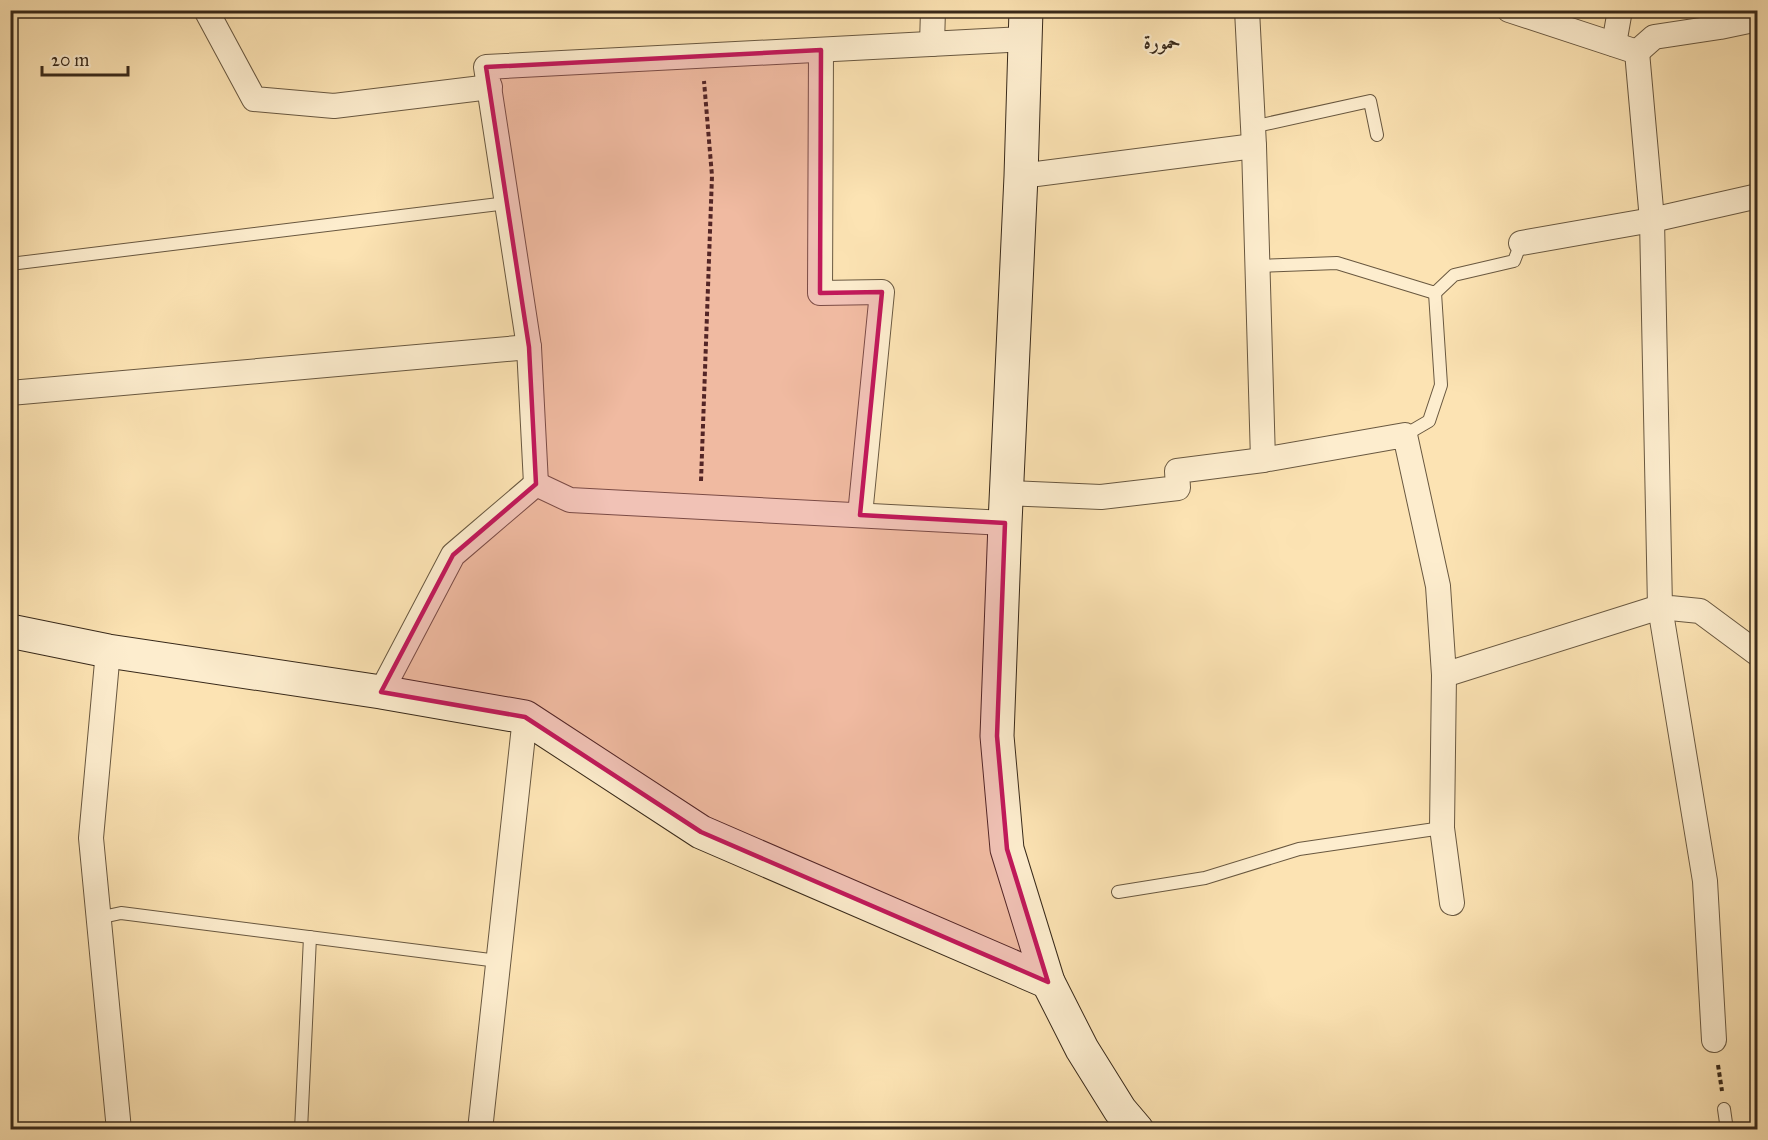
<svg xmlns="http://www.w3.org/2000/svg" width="1768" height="1140" font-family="'IM FELL Great Primer',Amiri,serif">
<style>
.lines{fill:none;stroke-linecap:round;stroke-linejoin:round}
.lane-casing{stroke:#695840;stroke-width:14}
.street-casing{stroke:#695840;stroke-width:26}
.secondary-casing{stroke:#38291a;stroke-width:35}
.path{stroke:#38291a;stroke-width:4;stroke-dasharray:4.5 3;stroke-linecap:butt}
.lane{stroke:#fdedce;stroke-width:12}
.street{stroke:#fdedce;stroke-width:24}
.secondary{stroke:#fdedce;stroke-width:33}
.marked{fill:#c2185b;fill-opacity:0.2;stroke:#c2185b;stroke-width:4.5;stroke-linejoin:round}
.labels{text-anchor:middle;stroke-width:4.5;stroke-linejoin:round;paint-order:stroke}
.quarter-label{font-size:20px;font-weight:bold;fill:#38291a;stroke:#fdedce}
</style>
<rect width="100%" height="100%" fill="#fce3b3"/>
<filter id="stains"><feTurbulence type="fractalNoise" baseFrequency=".00333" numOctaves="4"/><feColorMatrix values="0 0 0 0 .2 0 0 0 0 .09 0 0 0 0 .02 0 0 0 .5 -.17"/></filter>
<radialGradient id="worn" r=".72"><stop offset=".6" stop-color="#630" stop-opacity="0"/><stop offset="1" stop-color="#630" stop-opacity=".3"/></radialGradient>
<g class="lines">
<defs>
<g id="lane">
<path d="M1252,127L1370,101L1377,135"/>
<path d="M10,264L507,203"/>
<path d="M1258,266L1337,263L1435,293L1454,275L1514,261L1521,243"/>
<path d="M1405,435L1429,421L1441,385L1435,293"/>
<path d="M1118,892L1205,878L1299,849L1442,828"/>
<path d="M98,918L121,913L498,961"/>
<path d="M1724,1109L1727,1130"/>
<path d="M301,1130L310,937"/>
</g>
<g id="street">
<path d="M206,10L254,99L334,106L490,87"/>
<path d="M1247,10L1254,146L1263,460"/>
<path d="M1509,10L1637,52L1652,220L1660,607L1700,611L1758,654"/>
<path d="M932,44L933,10"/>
<path d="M1614,44L1620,10"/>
<path d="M821,50L820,293L882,292L860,515"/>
<path d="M1637,52L1654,37L1720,27L1758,19"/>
<path d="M1021,176L1254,146"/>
<path d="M1521,243L1652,220L1758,196"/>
<path d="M10,393L529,347"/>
<path d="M536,484L529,347L486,67L1025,39"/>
<path d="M1007,493L1101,497L1178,488L1177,471L1263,460L1405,435L1438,586L1444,675L1660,607L1705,881L1714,1040"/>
<path d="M108,651L91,838L119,1130"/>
<path d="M1444,675L1442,828L1452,903"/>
<path d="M381,692L453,555L536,484L570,500L1005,523"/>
<path d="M480,1130L525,717"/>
</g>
<g id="secondary">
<path d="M1026,10L1021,176L1005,523L997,736L1007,849L1048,982L1082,1049L1120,1110L1137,1130"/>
<path d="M10,631L108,651L381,692L525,717L701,832L1048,982"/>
</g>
</defs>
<use href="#lane" class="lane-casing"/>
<use href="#street" class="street-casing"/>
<use href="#secondary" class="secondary-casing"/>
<g class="path">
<path d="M701,481L712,176L704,81"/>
<path d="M1718,1065L1722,1091"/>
</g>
<use href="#lane" class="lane"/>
<use href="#street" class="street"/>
<use href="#secondary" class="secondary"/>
</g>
<path class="marked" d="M821,50L820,293L882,292L860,515L1005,523L997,736L1007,849L1048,982L701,832L525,717L381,692L453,555L536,484L529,347L486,67Z"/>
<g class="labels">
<g class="quarter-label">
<text x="1162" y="49">حمورة</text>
</g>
</g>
<rect width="1768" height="1140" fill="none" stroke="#fce3b3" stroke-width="36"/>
<rect x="12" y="12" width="1744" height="1116" fill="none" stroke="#38291a" stroke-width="3"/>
<rect x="18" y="18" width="1732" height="1104" fill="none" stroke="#38291a" stroke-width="1.5"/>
<path d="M42 66v9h86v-9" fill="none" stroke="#38291a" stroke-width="3"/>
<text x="51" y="66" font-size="18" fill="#38291a" stroke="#fdedce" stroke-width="4.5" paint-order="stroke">20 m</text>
<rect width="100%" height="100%" filter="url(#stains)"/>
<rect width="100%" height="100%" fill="url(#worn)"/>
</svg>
